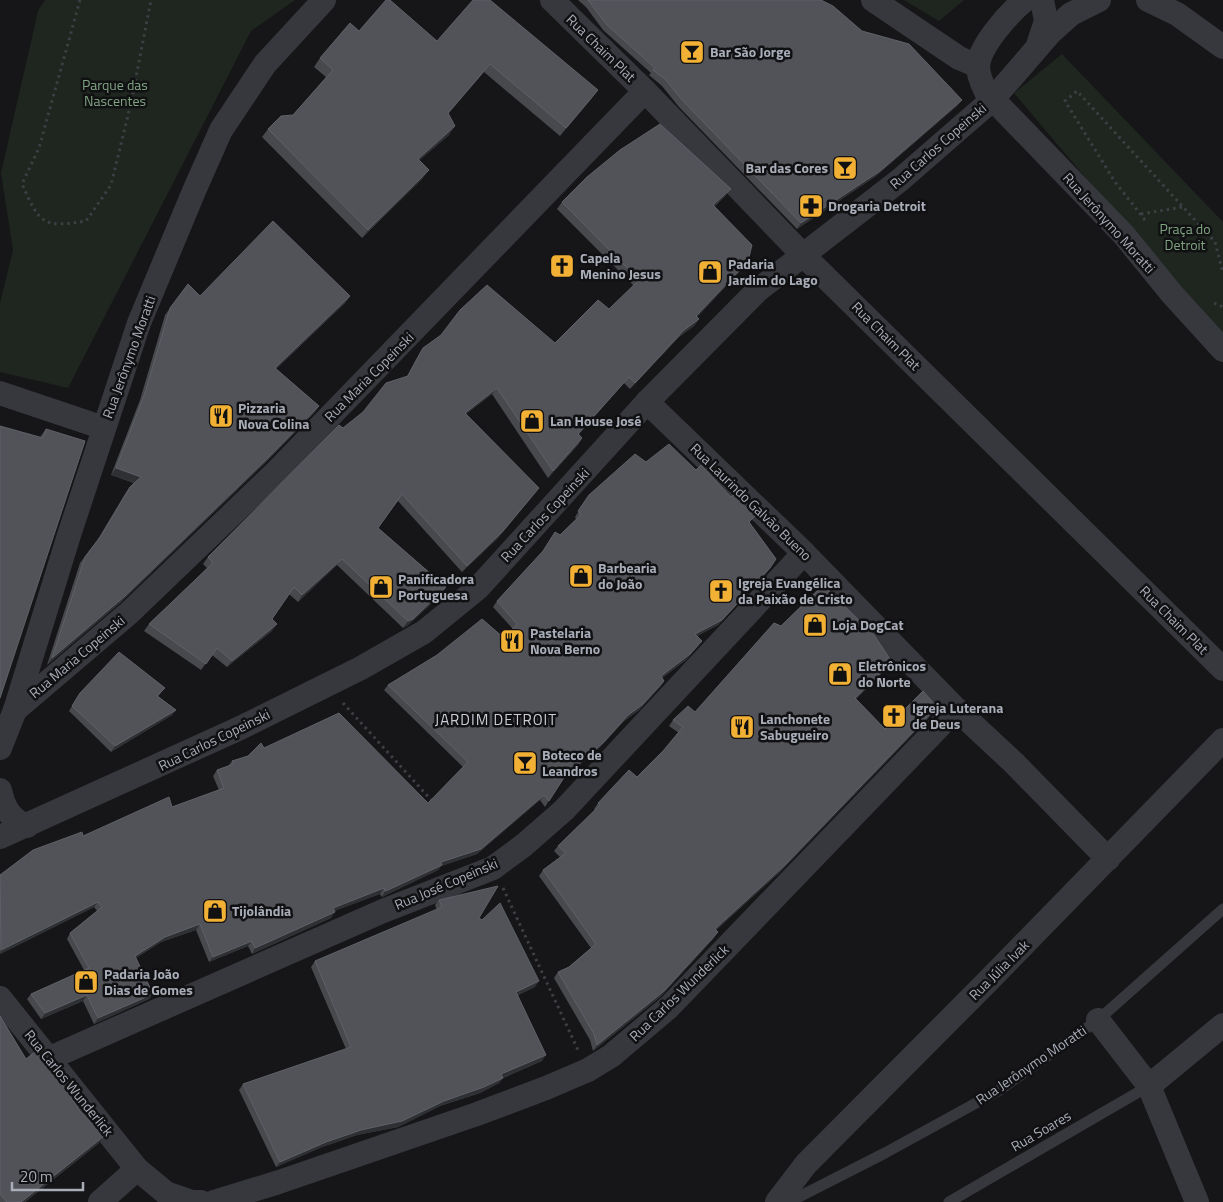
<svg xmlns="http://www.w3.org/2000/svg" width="1223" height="1202" font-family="'Titillium Web',sans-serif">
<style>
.park{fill:#1e261f}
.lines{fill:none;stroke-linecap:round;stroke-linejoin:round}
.path{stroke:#3d3f44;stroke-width:3;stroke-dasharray:2.5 4;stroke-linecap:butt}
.service{stroke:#37383d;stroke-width:11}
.minor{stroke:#37383d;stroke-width:24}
.wall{fill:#47494d}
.shaded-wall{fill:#2f3033}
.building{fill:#525359;stroke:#5f6168}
.labels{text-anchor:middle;stroke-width:5;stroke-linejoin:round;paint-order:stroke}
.street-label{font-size:14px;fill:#a8adb8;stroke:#111113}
.poi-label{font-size:14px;font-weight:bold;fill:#a8adb8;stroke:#111113;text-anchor:start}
.park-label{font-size:14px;fill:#7fa381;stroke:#111113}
.neighbourhood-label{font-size:15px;letter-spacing:1px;fill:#c9ccd4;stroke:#111113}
</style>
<rect width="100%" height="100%" fill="#161618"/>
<g class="park">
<path d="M45,0H295L251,31L68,388L0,372V303L13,250L1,173L38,11Z"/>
<path d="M904,0H964L939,21Z"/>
<path d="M1062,54L1223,222V334L1132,233L1014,93Z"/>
</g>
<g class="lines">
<g class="path">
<path d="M80,0L39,148L22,184C40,224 42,228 86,221L111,185L131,103L151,0"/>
<path d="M1141,214L1183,207"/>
<path d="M1145,220L1115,182L1065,101L1077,91L1215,242L1223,273"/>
<path d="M1214,303L1223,307"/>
<path d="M343,703L433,802"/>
<path d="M503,888L578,1050"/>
</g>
<g class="service">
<path d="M789,1202L885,1153L998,1091L1098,1020L1223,909"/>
<path d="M949,1202L1149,1086"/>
</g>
<g class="minor">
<path d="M552,0L645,91L802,254L1223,669"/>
<path d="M873,0L959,58L978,66"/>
<path d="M1025,0C1009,13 980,45 978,66C978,75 982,84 986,92L1124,235L1172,294L1223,350"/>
<path d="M1148,0L1177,14L1223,47"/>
<path d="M1038,45L1046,21L1042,0"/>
<path d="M0,393L104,428"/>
<path d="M647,402L804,553L956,709L1014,763L1108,859"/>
<path d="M15,710L129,613L275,473L645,91"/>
<path d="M0,748L15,710L69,535L139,323L194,191L221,130L265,64L324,0"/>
<path d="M0,790C4,808 10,819 27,826"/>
<path d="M0,837L238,729L361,668L424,632L478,588L647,402L758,290L900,180L992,100L1051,32L1071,14L1099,0"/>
<path d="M0,998L137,1169L166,1193L192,1202H201"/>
<path d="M1098,1020L1149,1086L1197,1202"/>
<path d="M50,1058L383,911L493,868L524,845L564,810L804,553"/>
<path d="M1149,1086L1223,1025"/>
<path d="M100,1202L137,1169"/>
<path d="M214,1202L279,1182L477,1114L546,1088L588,1070L611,1056L669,1007L956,709"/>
<path d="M777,1202L806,1164L991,978L1223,740"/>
</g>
</g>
<g class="wall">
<path d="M578,0H821L958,105L876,176L797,229L679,107L662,86L649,75L651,73L603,30L586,7Z"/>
<path d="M359,31L437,41L592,98L560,136L484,72L448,114L449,135L419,160L423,178L362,238L262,137L268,129L293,115L326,77L314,67L320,58Z"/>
<path d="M726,195L714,207L748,261L744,267L697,317L699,319L694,326L679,337L630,389L624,383L579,434L582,438L578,445L548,478L492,394L466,414L534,494L498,538L462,572L398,501L378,528L446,587L442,594L408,625L403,628L337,565L298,602L289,594L272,619V631L227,667L212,655L201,670L144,631L149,624L207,568L203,564L208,557L343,428L363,412L407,376L419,354L423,348L555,343L609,309L634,286L557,209L562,202Z"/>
<path d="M188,284L200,296H350L345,303L276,369L319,406L314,413L265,463L120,603L47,665L80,563L98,539L125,494L130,487L134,483L111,475L140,400L165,315Z"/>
<path d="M46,429L0,698L40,437Z"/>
<path d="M646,462L750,523L776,559L766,573L718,625L697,636L698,646L686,660L662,678L664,681L660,687L639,710L624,721L600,747L562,780L545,807L540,800L477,854L441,866L438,870L384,896L382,897L380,894L334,911L331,918L252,954L248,946L209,962L196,930L161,942L136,958L153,994L149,999L94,1024L83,1001L41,1019L27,999L31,994L84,970L67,939L70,933L97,911L94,907L0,954V875L83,836L172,807L219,790L213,776L217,770L228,766L232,761L248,756L264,748L428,803L463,767L384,690L388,685L504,638L513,629L493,607L497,601L542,553L555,532L560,535L576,519L575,517L589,495Z"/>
<path d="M781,626L888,667L856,699L885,729L937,707L933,713L780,872L716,930L714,938L660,997L593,1051L590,1040L554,978L558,972L569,967L591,948L539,876L543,870L560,857L554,851L558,846L595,810L594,809L598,803L637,777L663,751L679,733L669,726L673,720L695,712Z"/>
<path d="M161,693L158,696L176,710L172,715L111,752L69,711L77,698Z"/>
<path d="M439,900L479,918L535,987L518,995L542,1061L503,1078L499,1083L480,1093L440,1106L398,1127L357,1135L322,1147L276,1167L239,1090L243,1084L346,1049L311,967L315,961L437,910L435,905Z"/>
<path d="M0,1016L26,1059L99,1143L25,1202H0Z"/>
</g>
<g class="shaded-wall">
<path d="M490,64L484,72L442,121L448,113Z"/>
<path d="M598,90L592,98L560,136L566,128Z"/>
<path d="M962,100L958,105L876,176L797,229L801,223Z"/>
<path d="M455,126L449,135L412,167L418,159Z"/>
<path d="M429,170L423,178L362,238L368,230Z"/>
<path d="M731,189L726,195L708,212L713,205Z"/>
<path d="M748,261L744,267L691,323L696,316Z"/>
<path d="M350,296L345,303L270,375L275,368Z"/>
<path d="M699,319L694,326L679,337L630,389L635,383L684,330Z"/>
<path d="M629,377L624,383L573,440L578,434Z"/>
<path d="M497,388L492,394L460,419L465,413Z"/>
<path d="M319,406L314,413L265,463L120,603L47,665L52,658Z"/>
<path d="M582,438L578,445L548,478L553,471Z"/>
<path d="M116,468L141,477L136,483L111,475Z"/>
<path d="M539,488L498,538L462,572L467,566Z"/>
<path d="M342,559L337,565L298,602L302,595Z"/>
<path d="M770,568L766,573L718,625L691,639L695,634Z"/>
<path d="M446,587L442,594L408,625L403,628L408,621Z"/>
<path d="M277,624L272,631L227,667L232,661Z"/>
<path d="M702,641L698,646L686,660L657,681L661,676Z"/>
<path d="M892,662L888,667L851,703L855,698Z"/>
<path d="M664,681L660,687L639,710L624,721L600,747L561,781L565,776Z"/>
<path d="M937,707L933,713L780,872L711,935L715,929Z"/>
<path d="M176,710L172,715L111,752L115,746Z"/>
<path d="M544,795L540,800L477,854L441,866L438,870L382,897L385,891Z"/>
<path d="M384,888L380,894L329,913L333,908Z"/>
<path d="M98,902L94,907L0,954L1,950Z"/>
<path d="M335,912L331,918L252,954L255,948Z"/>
<path d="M200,924L196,930L161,942L131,961L135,956L165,937Z"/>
<path d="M718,932L714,938L660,997L593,1051L597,1045Z"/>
<path d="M252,941L248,946L209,962L213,957Z"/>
<path d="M539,981L535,987L512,997L516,992Z"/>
<path d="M153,994L149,999L94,1024L98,1018Z"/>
<path d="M87,995L83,1001L41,1019L45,1013Z"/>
<path d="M546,1055L542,1061L497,1080L501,1074Z"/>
<path d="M503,1078L499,1083L480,1093L440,1106L398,1127L357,1135L322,1147L276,1167L280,1162L326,1142L444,1101Z"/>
<path d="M104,1136L99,1143L25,1202H21Z"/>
</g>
<g class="building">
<path d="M386,0H390L437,41L473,0H490L598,90L566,128L490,64L448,113L455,126L418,159L429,170L368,230L268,129L281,116L293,115L333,70L320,58L350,23L359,31Z"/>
<path d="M588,0H821L833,6L862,31L909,44L962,100L880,171L801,223L683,101L666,80L653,70L655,68L607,25Z"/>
<path d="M660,124L731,189L713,205L752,245L748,261L696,316L699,319L684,330L635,383L629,377L578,434L582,438L553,471L497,388L465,413L539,488L503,531L467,566L402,494L378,528L446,587L413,619L408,621L342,559L302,595L294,587L272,619L277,624L232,661L217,648L206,664L149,624L213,563L208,557L339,425L343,428L363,412L386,383L408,376L423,348L441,335L460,310L487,285L555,343L598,300L609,309L639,280L562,202L587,177L620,150Z"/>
<path d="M273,221L350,296L275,368L319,406L270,456L125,596L52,658L85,557L101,536L130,487L141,477L116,468L145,393L170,308L188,284L200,296Z"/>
<path d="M0,426L43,438L46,429L85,441L0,698Z"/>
<path d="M669,444L696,470L701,465L731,497L733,495L755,516L749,522L776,559L770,568L722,620L695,634L702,641L690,654L661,676L664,681L642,705L628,715L604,742L565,776L549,801L544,795L481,849L441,862L442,865L388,890L385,891L384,888L333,908L335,912L255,948L252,941L213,957L200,924L165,937L135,956L153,994L98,1018L87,995L45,1013L31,994L89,968L70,933L102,907L98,902L1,950L0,875L33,850L82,832L83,836L169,797L172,807L224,788L217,770L234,764L232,761L248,756L261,743L264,748L339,713L428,803L468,762L388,685L437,655L482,619L504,638L517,624L497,601L543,551L555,532L560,535L581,515L578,511L589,495L635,454L646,462Z"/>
<path d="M823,585L874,635L892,662L855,698L885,729L923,691L937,707L784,866L715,929L718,932L664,991L597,1045L594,1034L558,972L569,967L596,944L543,870L566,853L558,846L600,805L598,803L629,770L637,777L663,751L683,727L673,720L688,706L695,712L774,623L781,626Z"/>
<path d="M119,652L165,688L157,696L176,710L115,746L72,706L80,693Z"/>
<path d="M498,886L479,918L482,920L500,903L539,981L516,992L546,1055L501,1074L503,1078L484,1087L444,1101L402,1121L361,1130L326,1142L280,1162L243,1084L351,1047L315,961L442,907L439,900Z"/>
<path d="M0,1016L26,1059L36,1051L62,1084L80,1111L104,1136L21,1202H7L0,1194Z"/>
</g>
<defs>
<symbol id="bar-square" viewBox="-11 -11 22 22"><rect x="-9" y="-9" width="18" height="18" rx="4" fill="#f2b134" stroke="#111113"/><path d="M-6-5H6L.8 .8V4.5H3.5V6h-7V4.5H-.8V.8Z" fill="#111"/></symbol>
<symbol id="pharmacy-square" viewBox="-11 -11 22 22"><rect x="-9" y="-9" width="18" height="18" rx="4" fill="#f2b134" stroke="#111113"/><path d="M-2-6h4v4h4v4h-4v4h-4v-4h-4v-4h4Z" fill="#111"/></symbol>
<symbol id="church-square" viewBox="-11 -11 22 22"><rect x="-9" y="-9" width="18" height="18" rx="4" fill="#f2b134" stroke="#111113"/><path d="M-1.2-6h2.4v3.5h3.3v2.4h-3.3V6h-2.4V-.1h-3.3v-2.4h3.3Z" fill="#111"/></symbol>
<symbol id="shop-square" viewBox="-11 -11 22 22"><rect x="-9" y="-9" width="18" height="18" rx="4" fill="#f2b134" stroke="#111113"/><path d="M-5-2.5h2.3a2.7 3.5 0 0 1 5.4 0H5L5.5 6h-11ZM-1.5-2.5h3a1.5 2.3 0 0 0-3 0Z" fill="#111"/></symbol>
<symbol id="restaurant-square" viewBox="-11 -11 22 22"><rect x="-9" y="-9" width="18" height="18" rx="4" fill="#f2b134" stroke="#111113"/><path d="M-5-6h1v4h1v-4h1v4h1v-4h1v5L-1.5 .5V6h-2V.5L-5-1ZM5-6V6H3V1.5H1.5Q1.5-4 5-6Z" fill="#111"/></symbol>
</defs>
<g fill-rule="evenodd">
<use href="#bar-square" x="678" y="38" width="28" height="28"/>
<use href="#bar-square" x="831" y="154" width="28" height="28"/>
<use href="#pharmacy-square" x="797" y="192" width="28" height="28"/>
<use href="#church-square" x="548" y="252" width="28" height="28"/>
<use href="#shop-square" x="696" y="258" width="28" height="28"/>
<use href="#restaurant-square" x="207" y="402" width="28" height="28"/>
<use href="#shop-square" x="518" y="407" width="28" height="28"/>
<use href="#shop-square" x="567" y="562" width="28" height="28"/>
<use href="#shop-square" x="367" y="573" width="28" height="28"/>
<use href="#church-square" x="707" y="577" width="28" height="28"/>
<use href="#shop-square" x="801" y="611" width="28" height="28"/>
<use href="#restaurant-square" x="498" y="627" width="28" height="28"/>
<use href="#shop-square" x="826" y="660" width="28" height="28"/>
<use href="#church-square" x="880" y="702" width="28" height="28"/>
<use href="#restaurant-square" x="728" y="713" width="28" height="28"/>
<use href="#bar-square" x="511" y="749" width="28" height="28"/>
<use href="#shop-square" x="201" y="897" width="28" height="28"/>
<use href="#shop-square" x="72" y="968" width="28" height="28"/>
</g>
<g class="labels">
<g class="street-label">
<text transform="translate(601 48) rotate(44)" y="5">Rua Chaim Plat</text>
<text transform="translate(938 146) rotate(-41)" y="5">Rua Carlos Copeinski</text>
<text transform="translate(1109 223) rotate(48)" y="5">Rua Jerônymo Moratti</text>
<text transform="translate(886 336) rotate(45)" y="5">Rua Chaim Plat</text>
<text transform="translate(129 357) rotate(-70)" y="5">Rua Jerônymo Moratti</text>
<text transform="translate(369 377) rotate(-45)" y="5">Rua Maria Copeinski</text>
<text transform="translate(751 502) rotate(44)" y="5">Rua Laurindo Galvão Bueno</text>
<text transform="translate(545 515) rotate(-47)" y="5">Rua Carlos Copeinski</text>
<text transform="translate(1174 620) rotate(45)" y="5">Rua Chaim Plat</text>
<text transform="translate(77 657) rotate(-40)" y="5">Rua Maria Copeinski</text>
<text transform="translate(214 740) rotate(-26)" y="5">Rua Carlos Copeinski</text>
<text transform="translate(446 884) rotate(-23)" y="5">Rua José Copeinski</text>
<text transform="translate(999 970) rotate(-45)" y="5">Rua Júlia Ivak</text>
<text transform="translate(679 993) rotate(-44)" y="5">Rua Carlos Wunderlick</text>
<text transform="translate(1031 1065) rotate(-34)" y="5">Rua Jerônymo Moratti</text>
<text transform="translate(69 1083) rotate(51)" y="5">Rua Carlos Wunderlick</text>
<text transform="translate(1041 1131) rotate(-30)" y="5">Rua Soares</text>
</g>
<g class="poi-label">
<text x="710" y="57">Bar São Jorge</text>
<text x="828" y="173" text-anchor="end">Bar das Cores</text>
<text x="828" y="211">Drogaria Detroit</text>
<text x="580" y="263">Capela<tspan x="580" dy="16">Menino Jesus</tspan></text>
<text x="728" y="269">Padaria<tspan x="728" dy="16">Jardim do Lago</tspan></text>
<text x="238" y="413">Pizzaria<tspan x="238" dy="16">Nova Colina</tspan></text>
<text x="550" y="426">Lan House José</text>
<text x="598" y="573">Barbearia<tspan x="598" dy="16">do João</tspan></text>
<text x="398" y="584">Panificadora<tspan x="398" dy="16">Portuguesa</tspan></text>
<text x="738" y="588">Igreja Evangélica<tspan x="738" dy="16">da Paixão de Cristo</tspan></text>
<text x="832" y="630">Loja DogCat</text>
<text x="530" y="638">Pastelaria<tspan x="530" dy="16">Nova Berno</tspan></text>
<text x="858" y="671">Eletrônicos<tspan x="858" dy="16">do Norte</tspan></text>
<text x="912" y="713">Igreja Luterana<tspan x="912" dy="16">de Deus</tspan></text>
<text x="760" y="724">Lanchonete<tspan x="760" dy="16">Sabugueiro</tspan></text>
<text x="542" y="760">Boteco de<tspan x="542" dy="16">Leandros</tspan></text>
<text x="232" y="916">Tijolândia</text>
<text x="104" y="979">Padaria João<tspan x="104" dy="16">Dias de Gomes</tspan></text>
</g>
<g class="park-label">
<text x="115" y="90">Parque das<tspan x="115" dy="16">Nascentes</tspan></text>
<text x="1185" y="234">Praça do<tspan x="1185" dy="16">Detroit</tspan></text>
</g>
<g class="neighbourhood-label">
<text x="496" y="725">JARDIM DETROIT</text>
</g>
</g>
<path d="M12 1182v8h71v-8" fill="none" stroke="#a8adb8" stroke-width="2.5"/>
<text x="20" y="1182" font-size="15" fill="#a8adb8" stroke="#111113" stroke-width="4" paint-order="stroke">20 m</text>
</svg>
